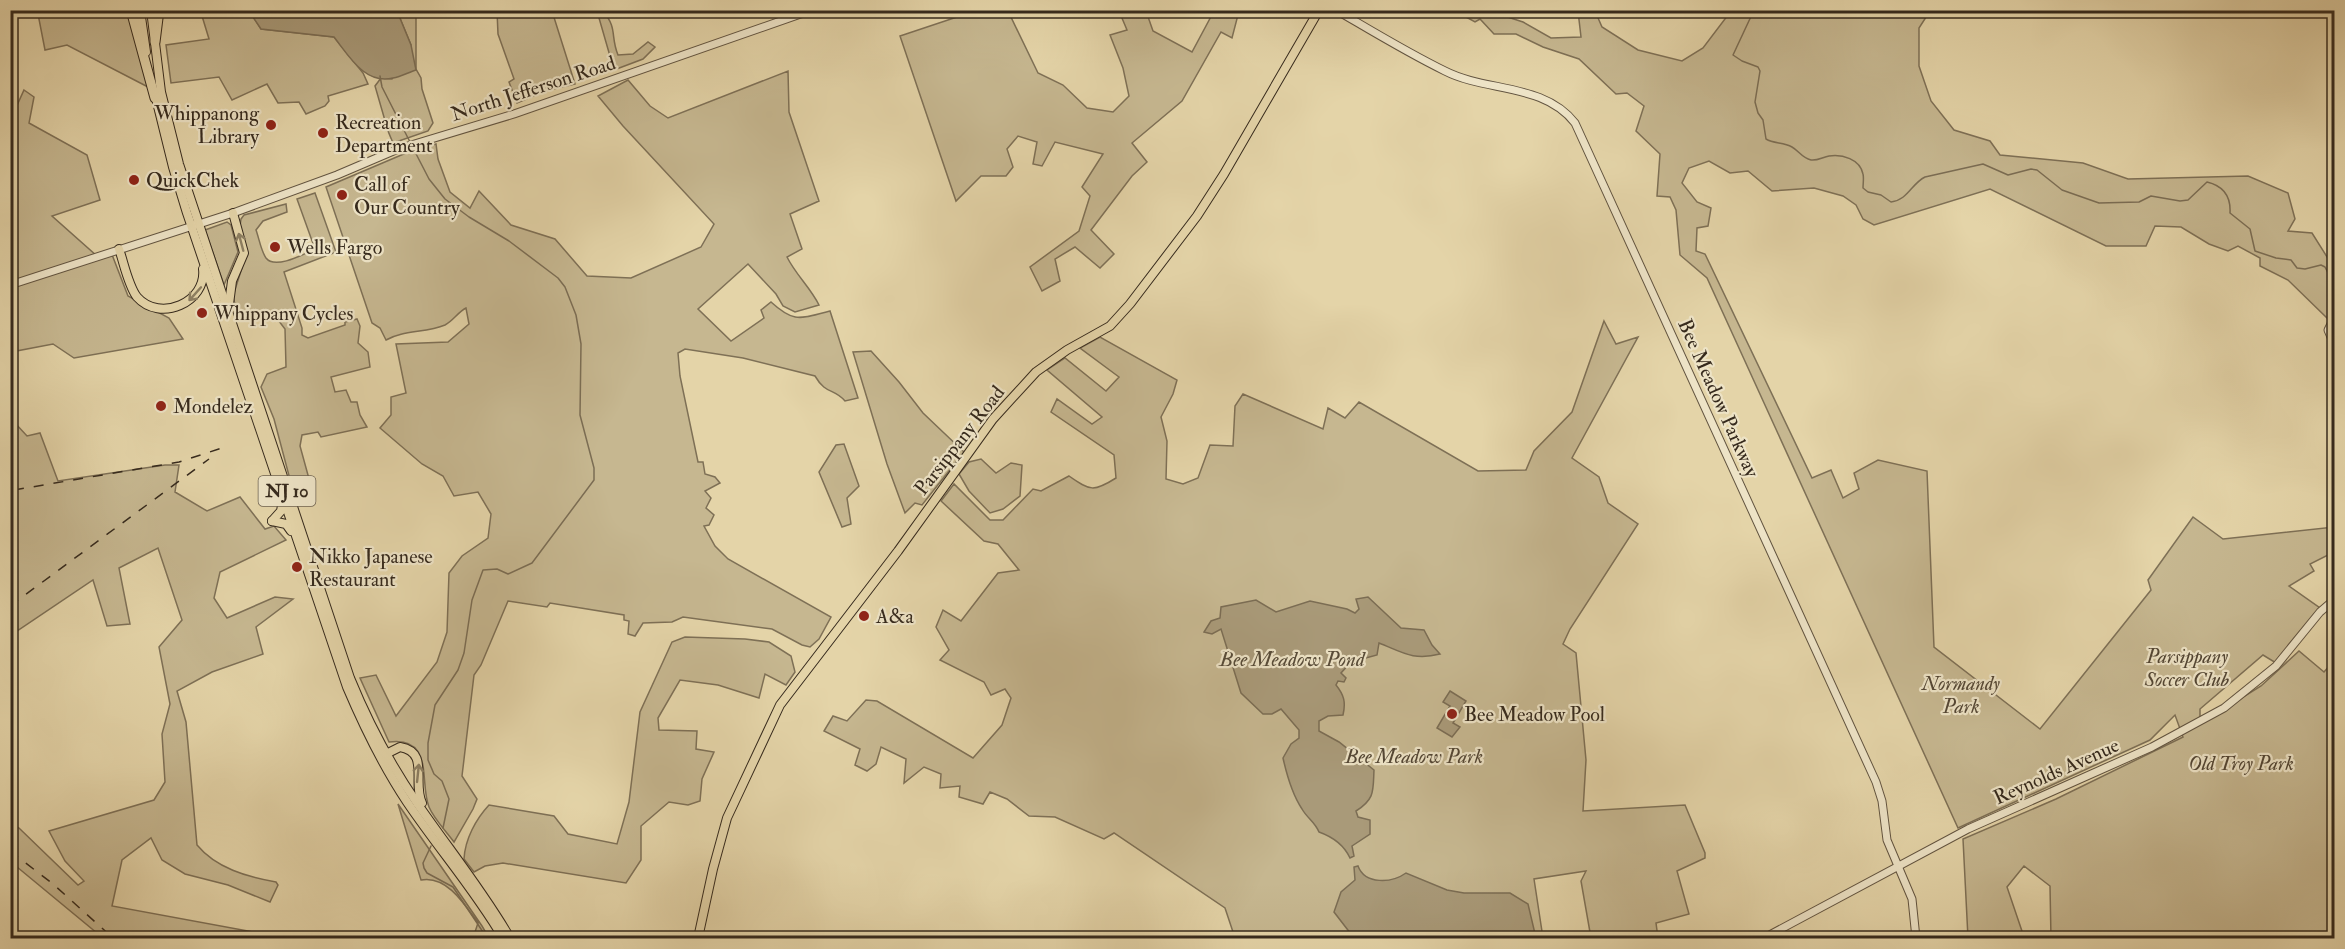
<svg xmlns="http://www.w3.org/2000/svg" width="2345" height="949" font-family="'IM FELL Double Pica',serif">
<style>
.green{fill:#c6b790;stroke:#7e7056;stroke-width:1.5}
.water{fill:#a99a79;stroke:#7b6d54;stroke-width:1.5}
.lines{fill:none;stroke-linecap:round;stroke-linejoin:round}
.stream{stroke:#7b6d54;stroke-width:1.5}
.minor-casing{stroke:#625440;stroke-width:9}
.major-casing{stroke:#362a1d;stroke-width:10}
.highway-casing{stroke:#362a1d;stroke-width:11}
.minor{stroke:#ede3c6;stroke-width:7}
.major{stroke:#e4d4a8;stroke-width:8}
.highway{stroke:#e4d4a8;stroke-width:9}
.rail{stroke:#362a1d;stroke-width:1.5;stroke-dasharray:10 10;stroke-linecap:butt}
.oneway{stroke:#8d7f62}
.poi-dot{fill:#8f2418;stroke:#ede3c6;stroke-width:2}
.labels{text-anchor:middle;stroke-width:4.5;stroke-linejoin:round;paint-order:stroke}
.shield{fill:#ede3c6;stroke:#6d6250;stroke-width:1.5}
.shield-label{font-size:18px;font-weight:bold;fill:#362a1d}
.street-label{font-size:20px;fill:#362a1d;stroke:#ede3c6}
.poi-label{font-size:20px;fill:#362a1d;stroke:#ede3c6;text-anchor:start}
.park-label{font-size:20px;font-style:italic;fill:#534634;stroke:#ede3c6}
.water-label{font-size:21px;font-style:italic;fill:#584c39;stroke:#ede3c6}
</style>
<rect width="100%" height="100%" fill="#e4d4a8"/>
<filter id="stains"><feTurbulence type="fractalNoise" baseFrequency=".00333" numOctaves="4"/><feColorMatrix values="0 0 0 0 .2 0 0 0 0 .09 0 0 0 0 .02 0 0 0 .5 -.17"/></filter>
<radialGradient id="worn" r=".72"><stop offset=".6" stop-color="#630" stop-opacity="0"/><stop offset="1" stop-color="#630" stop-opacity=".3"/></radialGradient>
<g class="green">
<path d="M39,10L129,11L148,87L67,45L45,50L38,14Z"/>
<path d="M165,10L249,11L261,29L334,37L363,73L368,84L328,96L329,101L325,106L306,114L299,102L278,103L267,84L232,100L219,77L171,83L166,45L209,39L202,16Z"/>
<path d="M397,11H416V69L421,78L422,89L433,123L428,131L393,143L388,131L375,86L381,78L392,79L411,45Z"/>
<path d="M497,11H552L575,84L545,91L517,103L509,82L514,79L498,34Z"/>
<path d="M597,11H603C618,29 610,35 618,55L633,54L648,42L655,47L643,59L614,70Z"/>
<path d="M965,11H1008L1038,73L1063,85L1087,108L1113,112L1129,96L1123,68L1110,35L1127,30L1119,11H1146L1153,31L1192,52L1214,11H1239L1232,38L1221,32L1182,101L1132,143L1147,162L1132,176L1091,230L1114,254L1100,268L1075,247L1055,259L1060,281L1042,291L1030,267L1079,231L1090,196L1082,187L1103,154L1055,142L1042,166L1033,164L1037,142L1018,136L1007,149L1013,167L1006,176H981L956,201L900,36L966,14Z"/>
<path d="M1455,11H1489L1523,22L1551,38L1581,37L1578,11H1595L1602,27L1638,50L1682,61L1703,48L1731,11H1930L1919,28V66L1931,101L1954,130L1990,141L2000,155L2083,163L2128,179L2248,176L2288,193L2295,219L2288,231L2312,233L2334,268V329L2328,319L2288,280L2260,266V258L2238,246L2228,251L2209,244L2181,227L2155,226L2146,246H2106L1990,189L1874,225L1863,219L1856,205L1843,196L1814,188L1772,191L1748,171L1730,173L1709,161L1689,168L1682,183L1697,202L1711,208L1708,226L1697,228L1696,251L1705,254L1812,478L1831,470L1843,498L1859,489L1854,473L1878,460L1927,471L1934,647L2040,729L2151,590L2148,580L2193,517L2223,539L2334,527V552L2310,564L2314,571L2289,586L2320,608L2276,663L2263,655L2200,709V723L2197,726L2261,686L2299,651L2324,672L2330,665L2334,669L2329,676L2334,681V938H2051L2050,886L2024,866L2007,887L2024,937L2029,938H1968L1963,839L2056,799L2183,737L2175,715L2150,740L1958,828L1707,278L1680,255L1676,210L1670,197L1657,196L1660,154L1636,131L1644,106L1627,93L1616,94L1579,59L1543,47L1516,34H1494L1480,19L1475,22Z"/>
<path d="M788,71L789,112L819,201L790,214L802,249L787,257C796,275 810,287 819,305L795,312L783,306L776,294L748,264L698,309L731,341L764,318L761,310L771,302C795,324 801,318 830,311L858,398L845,401C834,388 826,395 815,376L743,358L685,349L678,353L680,376L698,462H703L705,474L715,477L720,483L705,491L711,498L706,508L714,515L709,525L704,526L715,546L728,559L831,617L819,639L810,647L802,645L772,629L683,617L672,622L643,623L635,636L628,634L629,621L624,620V615L550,603L547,607L508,601L481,665L474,675L462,776L477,799L473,809L454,842C446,831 434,819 429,807C419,783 435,736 389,742L360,678L376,675L396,716L437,662L447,632L449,573L462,556L488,538L491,514L478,492L454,496L443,476L422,464L380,428L391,415V397L406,393L396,344L448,342L469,324L466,308C458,312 453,321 445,325C426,333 403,330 386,340L380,328L372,323L326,187L406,153L436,144L438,159L450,192L470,208L479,191L511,225L555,239L587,276L631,278L701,247L714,224L623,126L598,96L628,80L650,106L668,118Z"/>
<path d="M24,90L34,97L29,123L87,155L100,200L52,216L97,256L111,252L128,296L169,318L183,339L74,358L53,344L11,352L10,121Z"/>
<path d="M315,193L336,252L284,272L302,328V335L308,338L345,325V322L357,319L360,326L358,343L368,352L370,367L331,377L335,392L346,390L351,402H357L360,415L367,427L321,437L318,432L302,435L300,446L311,486L292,487L274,419L261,387L267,374L286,367L285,329L272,312L237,313L233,296L247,252L240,226L241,219L244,215L286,204L287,212L263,221L256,230C259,238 261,251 266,258C275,270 304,254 315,249L297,199Z"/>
<path d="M227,222L231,225L238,252L224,285L205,230Z"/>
<path d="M1604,321L1616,344L1638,337L1572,458L1599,477L1608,503L1638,524L1570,629L1563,644L1576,653L1586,760L1583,811L1685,805L1705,853V858L1677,871L1689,914L1656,923L1658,938H1591L1581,881L1586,871L1534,879L1543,938H1235L1225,908L1114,833L1104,839L1055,817L1029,816L1007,799L990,792L983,804L959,797L960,786L940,788L941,774L924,767L904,783L906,759L881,747L876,764L867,771L855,765L860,749L824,731L833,716L847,721L866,700L877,701L973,758L1002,725L1011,698L1005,689L991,695L984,682L940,660L949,650L936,627L943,610L961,621L998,573L1019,570L998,544L984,541L941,501L954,484L990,520H1003L1033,489L1041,491L1069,476C1090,491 1094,492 1116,478L1114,455L1051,412L1057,399L1092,424L1102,417L1047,370L1065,358L1106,391L1119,377L1080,348L1100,337L1177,380L1173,394L1161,417L1167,441L1166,479L1183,484L1198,478L1210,445L1233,446L1235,406L1243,394L1323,429L1328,408L1345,418L1359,402L1478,471L1526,470L1534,451L1572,412Z"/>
<path d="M871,351L899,382L923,413L964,452L922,505L915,503L905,513L887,464L853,352Z"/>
<path d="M15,423L27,436L40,433L58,481L165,465H179L175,492L207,511L240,497L265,529L274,526L286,540L220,572L214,598L227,618L275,597L293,599L256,627L263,654L212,672L177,691L186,722L197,845C216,868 247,877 276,882L278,885L270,902L228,885L185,874L162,860L151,838L122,860L112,906L286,938H103L11,862V823L19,828L78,885L84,881L65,861L49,831L154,800L165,782L162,734L170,704L159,647L182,620L158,548L119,568L130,624L107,626L93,580L11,635V596L15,593L10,575V425Z"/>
<path d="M844,444L859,486L847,498L851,524L842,527L819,472L836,445Z"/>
<path d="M981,459L996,473L1011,463L1022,465L1020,496L1003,509L990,513L969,491L959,474L969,462Z"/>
<path d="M685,637L745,639L769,642L791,656L795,672L786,685L765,674L759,698L718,685L680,680L658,718L659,730L697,731L696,749L714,752L702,779L700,801L688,805L669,802L641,826V860L626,883L503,863L485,866L474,872L464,859C465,839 476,819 489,805L554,816L568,834L617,844L629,802L640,712L672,642Z"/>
<path d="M398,804L482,926L489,938H473L478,923C465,905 447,875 421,880Z"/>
</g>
<g class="water">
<path d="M249,11H397L411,45L416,70C409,72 401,77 393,78C365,85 349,56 334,37L261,29Z"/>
<path d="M1368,597L1401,628L1424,630L1432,645L1440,654C1413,661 1402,652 1379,643L1377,655L1351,662L1341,673L1346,678L1344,682L1338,681L1336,685C1344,695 1346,702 1343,715L1328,716L1319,721V731L1339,742L1374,770C1373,791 1375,799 1356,811L1358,817L1370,820V834L1352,846L1354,856L1350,858C1344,845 1333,837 1319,832C1315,822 1307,818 1302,809C1292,794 1287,776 1283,758L1291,744L1299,738V730L1281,709L1272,714H1263L1241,693L1221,629L1212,634L1204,632L1211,621L1220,618L1221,607L1256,600L1276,612L1310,601L1347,609L1355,613L1359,609L1356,599Z"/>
<path d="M1450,691L1466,701L1453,723L1460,727L1452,737L1437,728L1450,706L1443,702Z"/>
<path d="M1358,866C1365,885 1392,883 1406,873L1447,890L1464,893H1510L1528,904L1536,938H1354L1334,912L1341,892L1355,880L1354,867Z"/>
</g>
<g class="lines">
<g class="stream">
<path d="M1754,10L1733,55L1742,61L1758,67L1760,71L1755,102L1758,113L1763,120L1766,139C1774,144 1783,142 1792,147C1799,151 1802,158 1811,160C1817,161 1823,157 1829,156C1842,154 1860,159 1863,174C1864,178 1863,184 1863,188L1868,192L1881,195L1891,202C1908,200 1911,184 1925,177L1983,164L2008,175L2031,169L2037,170L2062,190L2099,203L2139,202L2151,196L2180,201L2188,200L2207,182C2224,186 2231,196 2230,213L2250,229L2255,251L2276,258L2291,260L2297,268L2305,269L2321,265L2325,267L2334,285"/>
<path d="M380,76L382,87L410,142"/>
<path d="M412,146L429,179L445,199L469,217L509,241L558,278L565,287L576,315L581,344L580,415L594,468V480L532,563L508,574L497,569L483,570L472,600L464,653L458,670L435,705L428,743V760L434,774L442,781L449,799L443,828"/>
<path d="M431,846L423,863L424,868L427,873L453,887L487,938"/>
</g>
<defs>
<g id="minor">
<path d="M1336,10C1372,31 1408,53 1445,71C1486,92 1544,83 1575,123L1876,782L1882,801L1887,840L1912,899L1916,938"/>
<path d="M10,285L233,213L337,175L398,149L514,114L812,10"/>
<path d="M2334,318L2328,330L2334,344"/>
<path d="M1764,938L1968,829L2152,747L2224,708L2276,666L2320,612L2334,600"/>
</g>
<g id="major">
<path d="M140,10L146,52"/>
<path d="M151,10L161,92L179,164L350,678C368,722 390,764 417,803C448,848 483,891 510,938"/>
<path d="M155,94L173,167L187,213L347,687C364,727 383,766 407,802C438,848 475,890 503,938"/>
<path d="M119,249C124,263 128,285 137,297C160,323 207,302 203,269"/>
<path d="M229,304L232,281L244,253L233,213"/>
<path d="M272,521L286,524L291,531"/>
<path d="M272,521L281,511L283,500"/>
<path d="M386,754L400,747C430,752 412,783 422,803"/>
<path d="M698,938L713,869L727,818L780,705L898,551L993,419L1036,372L1067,350L1110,326L1130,304L1197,216L1224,174L1319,10"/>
</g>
<g id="highway">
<path d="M131,10L155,98"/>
<path d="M155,42L159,10"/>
</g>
</defs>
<use href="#minor" class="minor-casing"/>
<use href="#major" class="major-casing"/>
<use href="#highway" class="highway-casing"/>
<use href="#minor" class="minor"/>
<use href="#major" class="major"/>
<use href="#highway" class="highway"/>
<g class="rail">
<path d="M14,490L179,462L222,448"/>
<path d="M10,606L209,459"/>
<path d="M10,851L53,884L113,938"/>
</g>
</g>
<defs><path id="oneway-shaft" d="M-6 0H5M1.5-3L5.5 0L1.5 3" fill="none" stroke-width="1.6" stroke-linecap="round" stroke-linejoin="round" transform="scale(1.5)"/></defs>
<g class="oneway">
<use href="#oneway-shaft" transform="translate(241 242) rotate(-105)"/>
<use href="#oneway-shaft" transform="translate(195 294) rotate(132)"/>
<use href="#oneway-shaft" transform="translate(418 773) rotate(-84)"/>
</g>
<g class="poi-dot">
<circle cx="271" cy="125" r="6"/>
<circle cx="323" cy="133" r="6"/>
<circle cx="134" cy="180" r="6"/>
<circle cx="342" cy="195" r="6"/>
<circle cx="275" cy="247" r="6"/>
<circle cx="202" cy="313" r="6"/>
<circle cx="161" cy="406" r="6"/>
<circle cx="297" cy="567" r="6"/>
<circle cx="864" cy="616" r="6"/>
<circle cx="1452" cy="714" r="6"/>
</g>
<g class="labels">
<rect class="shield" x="258.5" y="476" width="57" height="30" rx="4.5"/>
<g class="shield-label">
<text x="287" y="497">NJ 10</text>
</g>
<g class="street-label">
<text transform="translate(533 88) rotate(-18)" y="7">North Jefferson Road</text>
<text transform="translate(1719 398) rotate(66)" y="7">Bee Meadow Parkway</text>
<text transform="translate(959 440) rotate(-52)" y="7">Parsippany Road</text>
<text transform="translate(2056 771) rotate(-24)" y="7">Reynolds Avenue</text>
</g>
<g class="poi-label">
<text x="259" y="120" text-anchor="end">Whippanong<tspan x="259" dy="23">Library</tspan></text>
<text x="335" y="129">Recreation<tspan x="335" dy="23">Department</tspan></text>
<text x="146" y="187">QuickChek</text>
<text x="354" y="191">Call of<tspan x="354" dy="23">Our Country</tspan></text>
<text x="287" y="254">Wells Fargo</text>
<text x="214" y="320">Whippany Cycles</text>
<text x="173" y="413">Mondelez</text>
<text x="309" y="563">Nikko Japanese<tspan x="309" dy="23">Restaurant</tspan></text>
<text x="876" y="623">A&amp;a</text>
<text x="1464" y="721">Bee Meadow Pool</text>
</g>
<g class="park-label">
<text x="2187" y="663">Parsippany<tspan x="2187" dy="23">Soccer Club</tspan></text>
<text x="1961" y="690">Normandy<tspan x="1961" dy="23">Park</tspan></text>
<text x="1414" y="763">Bee Meadow Park</text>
<text x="2241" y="770">Old Troy Park</text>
</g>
<g class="water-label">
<text x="1292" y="666">Bee Meadow Pond</text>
</g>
</g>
<rect width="2345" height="949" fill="none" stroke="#e4d4a8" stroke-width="36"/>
<rect x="12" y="12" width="2321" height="925" fill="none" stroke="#362a1d" stroke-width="3"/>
<rect x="18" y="18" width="2309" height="913" fill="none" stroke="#362a1d" stroke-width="1.5"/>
<rect width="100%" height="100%" filter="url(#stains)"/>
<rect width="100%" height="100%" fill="url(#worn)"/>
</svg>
